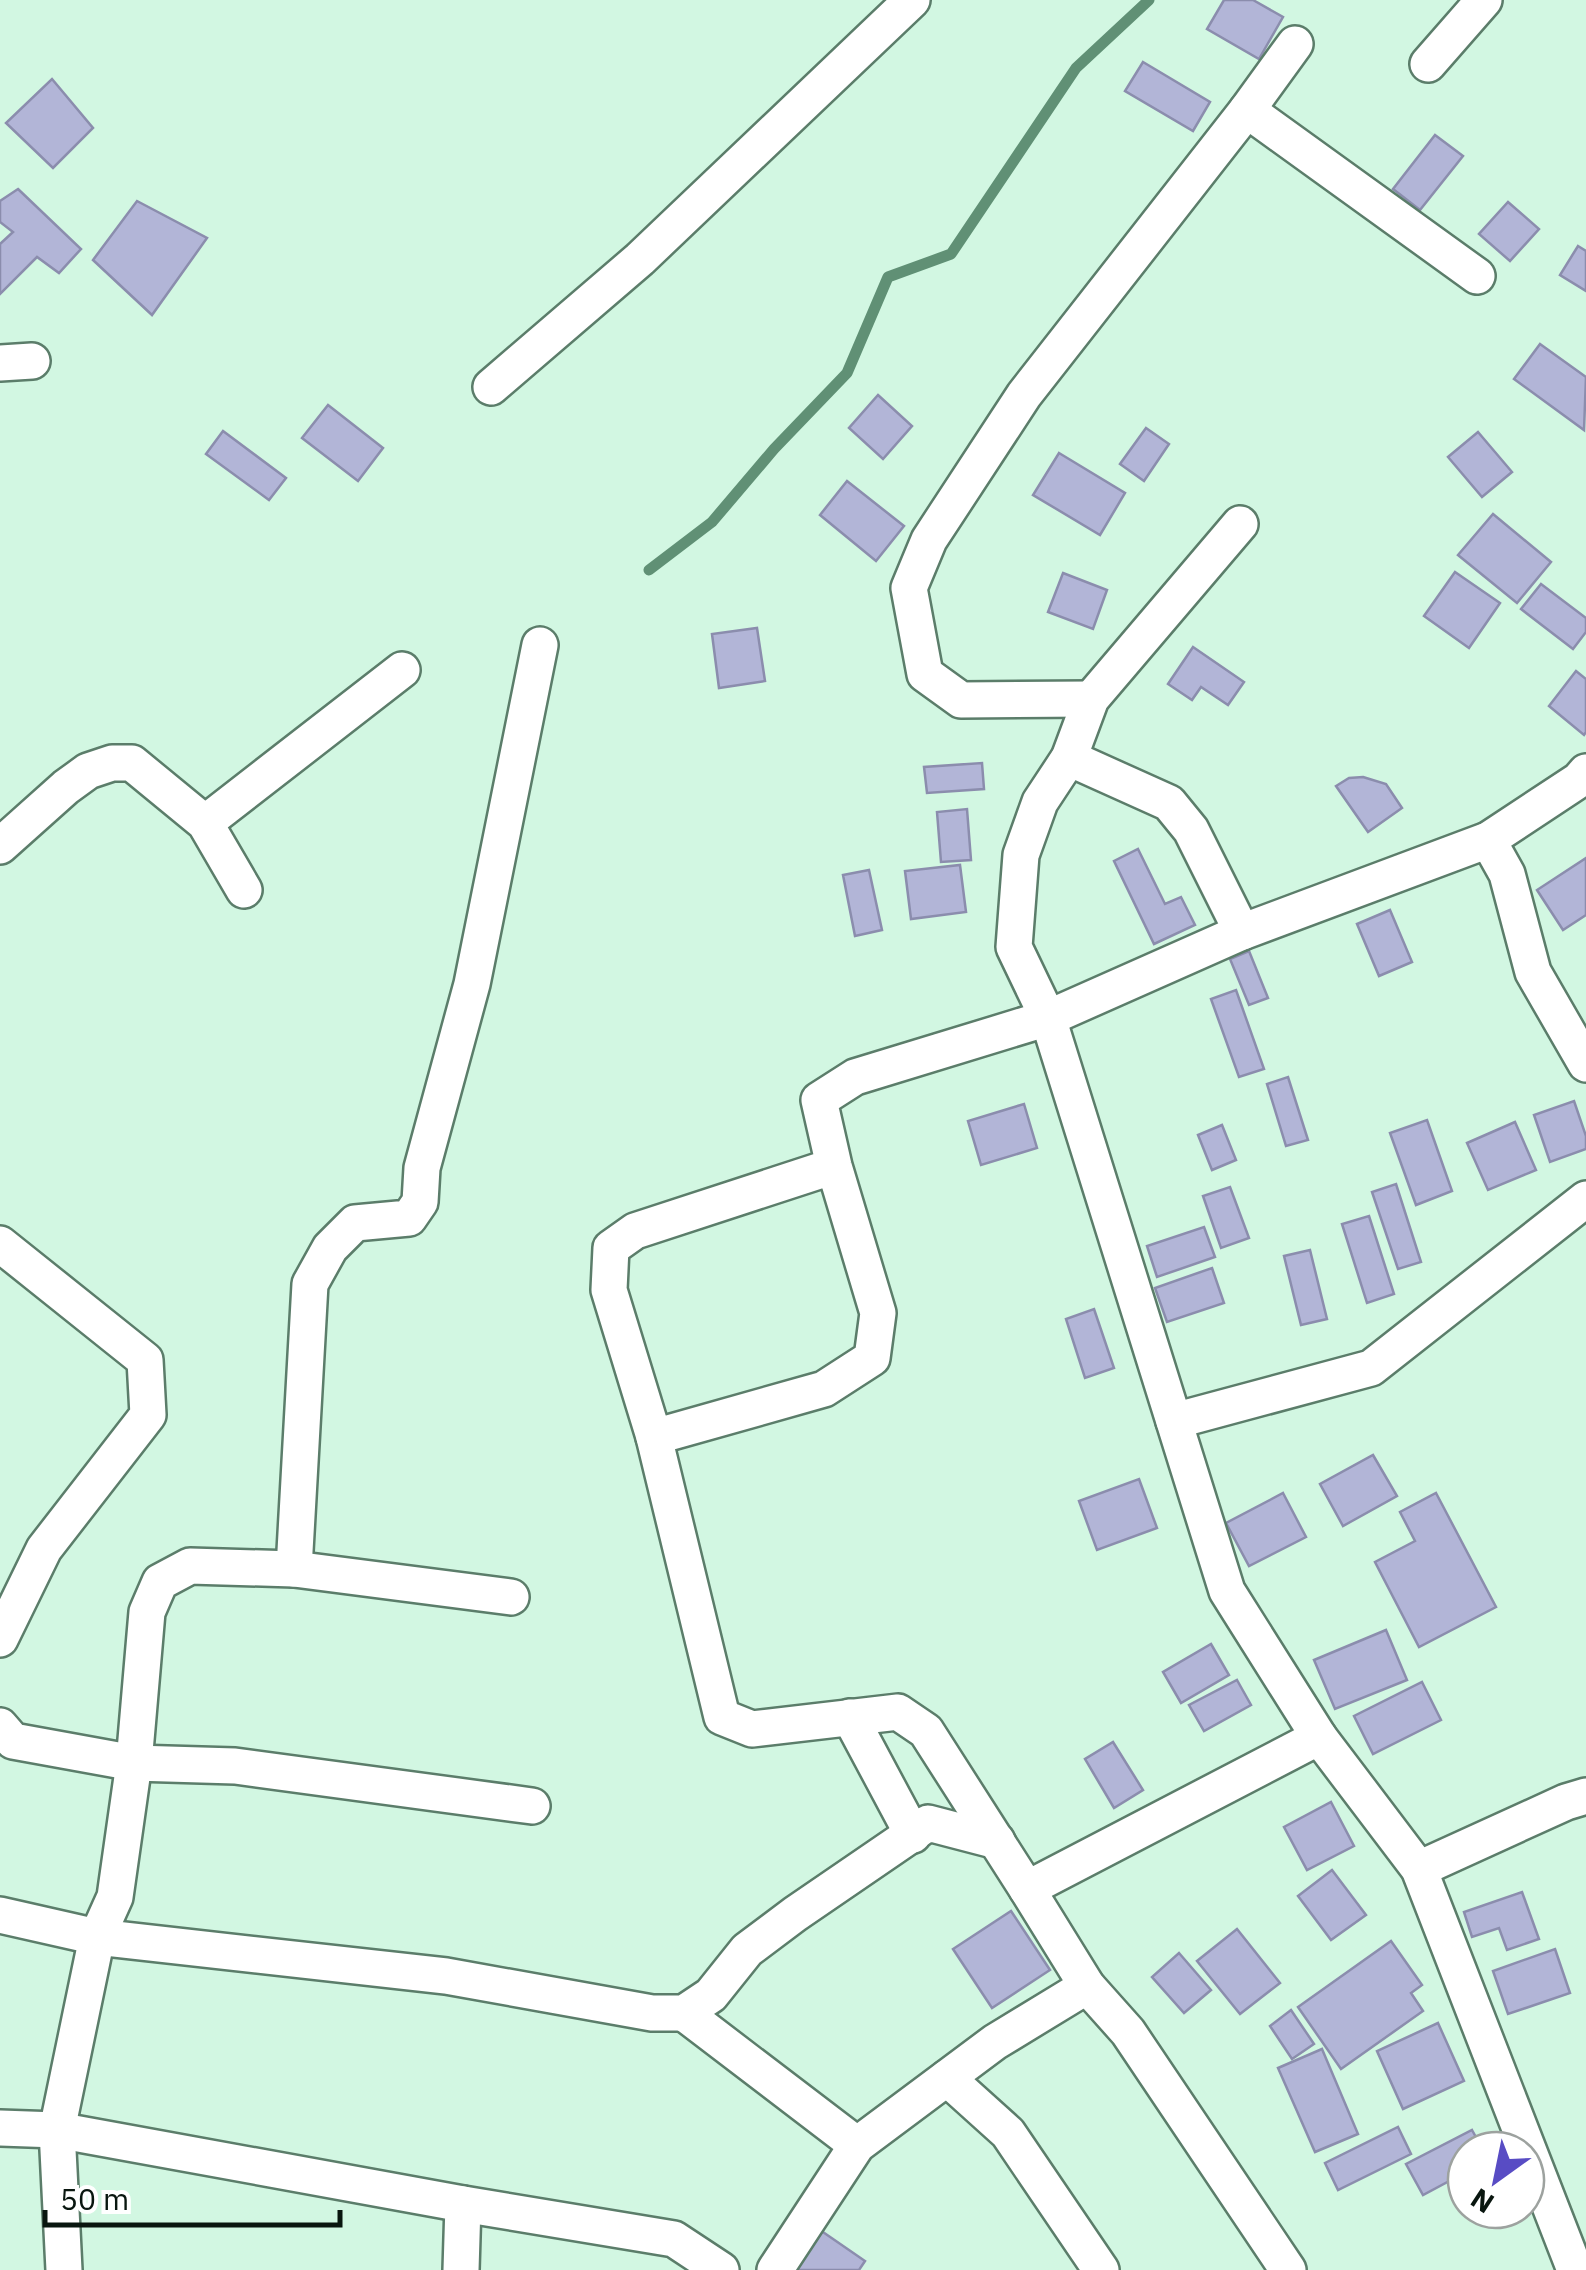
<svg xmlns="http://www.w3.org/2000/svg" width="1586" height="2270" font-family="'IBM Plex Sans',sans-serif">
<style>
.lines{fill:none;stroke-linecap:round;stroke-linejoin:round}
.stream{stroke:#609075;stroke-width:11}
.building{fill:#b2b5d7;stroke:#8b8dad;stroke-width:2.5}
.street-casing{stroke:#5b7d6a;stroke-width:40}
.street{stroke:#fff;stroke-width:35}
</style>
<rect width="100%" height="100%" fill="#d2f7e2"/>
<g class="lines">
<path class="stream" d="M649,570L712,522L774,449L847,373L888,277L951,254L1076,68L1149,0"/>
</g>
<g class="building">
<path d="M1224,0H1253L1283,17L1259,59L1207,29Z"/>
<path d="M1143,62L1210,102L1193,131L1125,91Z"/>
<path d="M52,79L93,128L53,168L6,123Z"/>
<path d="M1435,135L1463,156L1420,210L1393,189Z"/>
<path d="M18,189L81,249L59,273L37,257L0,294V244L13,232L0,222V201Z"/>
<path d="M137,201L207,238L152,315L93,260Z"/>
<path d="M1508,202L1539,229L1510,261L1479,234Z"/>
<path d="M1578,246L1586,251V291L1560,275Z"/>
<path d="M1540,344L1586,377L1584,430L1514,379Z"/>
<path d="M878,395L912,426L883,459L849,428Z"/>
<path d="M328,405L383,448L358,481L302,438Z"/>
<path d="M1146,428L1169,444L1144,481L1120,464Z"/>
<path d="M223,431L286,478L269,500L206,454Z"/>
<path d="M1478,432L1512,472L1482,497L1448,457Z"/>
<path d="M1059,453L1125,493L1100,535L1033,495Z"/>
<path d="M847,481L904,526L876,561L820,515Z"/>
<path d="M1493,514L1551,562L1517,603L1458,555Z"/>
<path d="M1455,572L1500,603L1469,648L1424,616Z"/>
<path d="M1063,573L1107,590L1093,629L1048,612Z"/>
<path d="M1541,584L1586,618V632L1573,649L1521,609Z"/>
<path d="M757,628L765,681L719,688L712,634Z"/>
<path d="M1193,647L1244,682L1228,705L1201,687L1192,700L1168,684Z"/>
<path d="M1576,671L1586,679V732L1584,735L1549,706Z"/>
<path d="M982,763L984,789L927,793L924,767Z"/>
<path d="M1363,777L1386,784L1402,808L1368,832L1336,786L1349,778Z"/>
<path d="M967,809L971,860L941,862L937,812Z"/>
<path d="M1138,849L1165,904L1181,897L1195,925L1154,944L1114,861Z"/>
<path d="M1586,858V915L1563,930L1537,890Z"/>
<path d="M960,865L966,912L911,919L905,871Z"/>
<path d="M869,870L882,930L855,936L843,875Z"/>
<path d="M1390,910L1412,962L1379,976L1357,924Z"/>
<path d="M1249,951L1268,998L1249,1005L1230,959Z"/>
<path d="M1236,990L1264,1069L1239,1077L1211,999Z"/>
<path d="M1288,1077L1308,1140L1286,1146L1267,1084Z"/>
<path d="M1574,1101L1586,1136V1149L1550,1162L1534,1115Z"/>
<path d="M1024,1104L1037,1148L981,1165L968,1121Z"/>
<path d="M1427,1120L1452,1191L1416,1205L1390,1133Z"/>
<path d="M1515,1122L1536,1170L1488,1190L1467,1143Z"/>
<path d="M1222,1125L1236,1160L1212,1170L1198,1135Z"/>
<path d="M1396,1184L1421,1262L1398,1269L1372,1192Z"/>
<path d="M1230,1187L1249,1238L1221,1248L1203,1196Z"/>
<path d="M1369,1216L1394,1294L1367,1303L1342,1224Z"/>
<path d="M1204,1227L1215,1257L1157,1277L1147,1246Z"/>
<path d="M1310,1250L1327,1319L1301,1325L1284,1256Z"/>
<path d="M1212,1268L1224,1303L1167,1322L1155,1288Z"/>
<path d="M1094,1309L1114,1368L1085,1378L1066,1319Z"/>
<path d="M1373,1455L1397,1496L1343,1526L1320,1484Z"/>
<path d="M1139,1479L1157,1528L1097,1550L1079,1501Z"/>
<path d="M1283,1493L1306,1537L1249,1566L1226,1523Z"/>
<path d="M1436,1493L1496,1607L1419,1647L1375,1562L1415,1541L1400,1512Z"/>
<path d="M1386,1630L1407,1680L1335,1709L1314,1660Z"/>
<path d="M1211,1644L1229,1675L1181,1703L1163,1672Z"/>
<path d="M1237,1680L1251,1705L1204,1731L1189,1705Z"/>
<path d="M1422,1682L1441,1720L1373,1754L1354,1716Z"/>
<path d="M1113,1742L1143,1790L1114,1808L1085,1759Z"/>
<path d="M1331,1802L1354,1846L1307,1870L1284,1827Z"/>
<path d="M1332,1870L1366,1915L1331,1940L1298,1896Z"/>
<path d="M1522,1892L1539,1939L1507,1950L1499,1928L1472,1937L1464,1912Z"/>
<path d="M1011,1911L1050,1970L992,2008L953,1949Z"/>
<path d="M1237,1929L1280,1983L1240,2014L1197,1961Z"/>
<path d="M1391,1941L1422,1985L1411,1993L1423,2011L1341,2069L1298,2007Z"/>
<path d="M1555,1949L1570,1993L1508,2014L1493,1971Z"/>
<path d="M1179,1953L1211,1990L1184,2013L1152,1977Z"/>
<path d="M1291,2010L1314,2044L1292,2059L1270,2026Z"/>
<path d="M1438,2023L1464,2081L1403,2109L1377,2051Z"/>
<path d="M1322,2049L1358,2134L1315,2152L1278,2068Z"/>
<path d="M1398,2127L1411,2154L1338,2190L1325,2163Z"/>
<path d="M1472,2130L1483,2150H1466V2172L1423,2195L1406,2164Z"/>
<path d="M820,2230L865,2261L859,2270H792Z"/>
</g>
<g class="lines">
<defs>
<g id="street">
<path d="M1428,64L1484,0"/>
<path d="M1247,110L1477,276"/>
<path d="M0,363L32,361"/>
<path d="M491,387L640,259L912,0"/>
<path d="M1240,524L1091,699L1069,758L1040,802L1021,855L1014,947L1048,1018L1227,1591L1319,1737L1419,1869L1575,2270"/>
<path d="M1091,699L961,700L925,674L909,588L929,540L1024,395L1247,110L1295,44"/>
<path d="M1069,758L1169,803L1191,830L1242,932"/>
<path d="M205,823L402,670"/>
<path d="M1488,840L1507,874L1533,972L1586,1064"/>
<path d="M0,846L66,787L88,771L112,763H132L205,823L244,890"/>
<path d="M834,1166L635,1231L611,1248L609,1290L654,1437L824,1389L872,1358L878,1313L834,1166L819,1100L855,1077L1048,1018L1242,932L1488,840L1579,780L1586,772"/>
<path d="M0,1244L145,1360L148,1415L44,1549L0,1639"/>
<path d="M1174,1421L1371,1368L1586,1199"/>
<path d="M654,1437L722,1717L752,1729L898,1712L926,1731L1027,1889L1319,1737"/>
<path d="M294,1569L310,1284L330,1248L355,1223L409,1218L420,1202L422,1168L472,984L540,645"/>
<path d="M850,1717L913,1835"/>
<path d="M0,1726L13,1741L134,1763L235,1766L532,1806"/>
<path d="M1419,1869L1566,1802L1586,1796"/>
<path d="M1027,1889L1087,1986L1128,2032L1288,2270"/>
<path d="M0,1915L97,1937L446,1976L652,2013H684L711,1995L747,1950L795,1914L928,1823L997,1841"/>
<path d="M684,2013L857,2145"/>
<path d="M947,2078L1008,2133L1101,2270"/>
<path d="M0,2128L57,2130L463,2204L674,2239L721,2270"/>
<path d="M64,2270L57,2130L97,1937L115,1897L134,1763L147,1612L160,1582L190,1566L294,1569L511,1597"/>
<path d="M461,2270L463,2204"/>
<path d="M775,2270L857,2145L995,2042L1087,1986"/>
</g>
</defs>
<use href="#street" class="street-casing"/>
<use href="#street" class="street"/>
</g>
<g transform="translate(1496 2180) rotate(213)"><circle r="48" fill="#ffffff" stroke="#9da29f" stroke-width="2.5"/>
<path d="M0-8L18 38L0 25L-18 38Z" fill="#584cc4"/>
<text y="-15" font-size="28" font-weight="bold" text-anchor="middle" fill="#09160f">N</text>
</g>
<path d="M45 2210v15h295v-15" fill="none" stroke="#09160f" stroke-width="5"/>
<text x="60" y="2210" font-size="30" fill="#09160f" stroke="#ffffff" stroke-width="8" paint-order="stroke">50 m</text>
</svg>
